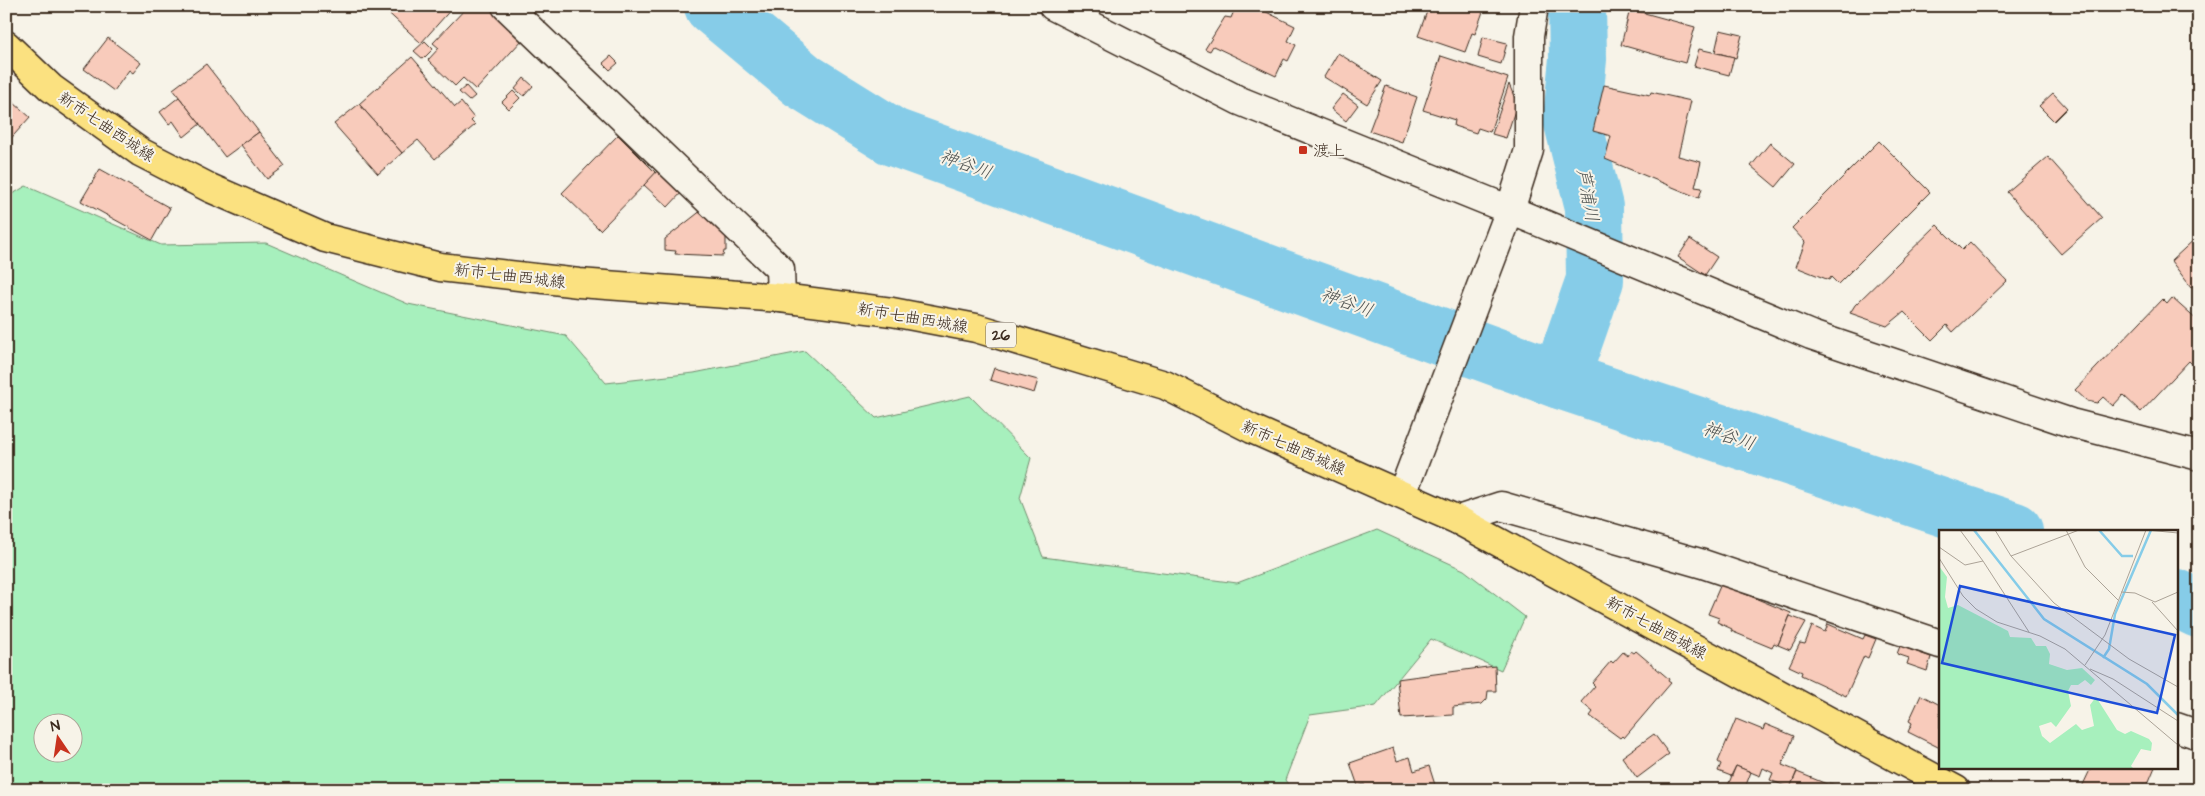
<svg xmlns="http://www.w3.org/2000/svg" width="2205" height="796" font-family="'Architects Daughter','Klee One',sans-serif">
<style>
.green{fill:#a7f0bd;stroke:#718d6e;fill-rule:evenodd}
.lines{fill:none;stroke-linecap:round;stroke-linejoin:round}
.river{stroke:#86cce8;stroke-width:58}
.building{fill:#f8cbbb;stroke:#3b2a1e}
.minor-casing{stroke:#3b2a1e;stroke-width:31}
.tertiary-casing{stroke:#3b2a1e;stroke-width:31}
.primary-casing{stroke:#3b2a1e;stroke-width:31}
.minor{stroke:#f7f3e8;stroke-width:28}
.tertiary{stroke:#f7f3e8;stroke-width:28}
.primary{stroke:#fbe180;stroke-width:28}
.poi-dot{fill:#c8321e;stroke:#f7f3e8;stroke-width:2}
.labels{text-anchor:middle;stroke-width:4;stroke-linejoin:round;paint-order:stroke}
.shield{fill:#f7f3e8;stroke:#73665b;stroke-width:1}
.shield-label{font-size:15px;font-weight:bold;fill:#3b2a1e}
.street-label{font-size:16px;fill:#3b2a1e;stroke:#f7f3e8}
.poi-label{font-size:16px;fill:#3b2a1e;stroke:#f7f3e8;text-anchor:start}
.water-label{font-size:18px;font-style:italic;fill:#4e5250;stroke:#f7f3e8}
.inset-river{fill:none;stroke:#86cce8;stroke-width:2.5}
.inset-road{fill:none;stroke:#aca397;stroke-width:1}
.view{fill:#1d4ed8;fill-opacity:0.15;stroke:#1d4ed8;stroke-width:2.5}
.inset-edge{fill:none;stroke:#3b2a1e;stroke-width:2.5}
</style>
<rect width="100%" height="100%" fill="#f7f3e8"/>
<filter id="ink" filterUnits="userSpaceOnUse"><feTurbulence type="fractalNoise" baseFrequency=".02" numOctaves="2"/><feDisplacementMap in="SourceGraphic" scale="10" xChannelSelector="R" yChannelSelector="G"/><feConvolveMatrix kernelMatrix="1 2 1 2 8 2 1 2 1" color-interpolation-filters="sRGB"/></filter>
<g filter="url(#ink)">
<path class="green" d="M26,186L161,245L266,243L408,304L566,336L606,383L694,373L805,351L876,418L970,396L1031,458L1020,498L1043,557L1237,583L1377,530L1464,570L1525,617L1501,670L1431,639L1376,706L1310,715L1285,780L1292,790H6V198ZM42,724H72V754H42Z"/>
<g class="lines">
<g class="river">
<path d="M713,6L803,81L893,137L1560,380L2014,531"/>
<path d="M1560,380L1595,280L1594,207L1572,119L1578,59L1577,6"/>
<path d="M2176,598L2199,609"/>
</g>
</g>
<g class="building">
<path d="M381,6H454L421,43Z"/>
<path d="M468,6H487L523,39L476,90L463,78L455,86L428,60L439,48L433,43Z"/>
<path d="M1236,6H1254L1295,26L1288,41L1296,45L1288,61L1284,59L1276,76L1213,46L1210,51L1205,49L1225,17L1231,18Z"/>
<path d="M1429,6H1485L1475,34L1472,33L1465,52L1418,36Z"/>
<path d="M1630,9L1695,27L1685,63L1621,45Z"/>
<path d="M1720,30L1742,35L1736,58L1715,52Z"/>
<path d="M1483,37L1507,43L1501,64L1478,57Z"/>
<path d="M108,38L141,63L133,73L129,70L114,91L84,69Z"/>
<path d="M425,41L433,49L423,59L414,51Z"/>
<path d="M1699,49L1734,57L1729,75L1694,66Z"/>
<path d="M1338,53L1382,81L1367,104L1324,77Z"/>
<path d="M611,56L618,63L610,70L603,63Z"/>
<path d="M1441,56L1508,78L1490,132L1478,128L1476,133L1454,126L1455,120L1423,110Z"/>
<path d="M412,57L455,107L461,102L474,118L471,121L475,125L435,159L418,140L402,153L359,104Z"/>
<path d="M206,64L259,132L225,157L173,89Z"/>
<path d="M524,78L533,86L524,96L515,89Z"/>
<path d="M1509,84L1517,104L1506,138L1492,134Z"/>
<path d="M1604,85L1650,95L1651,92L1691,101L1678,156L1701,162L1695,187L1702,188L1699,198L1605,159L1611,136L1593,131Z"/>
<path d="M466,86L475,96L469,101L459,92Z"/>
<path d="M1386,86L1417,97L1402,142L1369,131Z"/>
<path d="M513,91L520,98L509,109L502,102Z"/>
<path d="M2053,93L2067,108L2054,121L2039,106Z"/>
<path d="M1343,94L1358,105L1346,121L1331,109Z"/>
<path d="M6,96L30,117L6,144Z"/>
<path d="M179,97L200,124L184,137L173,121L169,124L160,112Z"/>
<path d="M359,104L402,153L378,174L334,124Z"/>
<path d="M259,132L285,166L267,179L241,145Z"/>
<path d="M618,135L656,173L600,230L562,193Z"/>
<path d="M1879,141L1930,192L1838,284L1831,277L1829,280L1796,267L1805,242L1792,228Z"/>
<path d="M1770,143L1795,164L1776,187L1751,166Z"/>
<path d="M2048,157L2102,218L2061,254L2007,192Z"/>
<path d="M660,168L683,191L668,207L644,185Z"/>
<path d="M100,169L170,208L152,240L81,201Z"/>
<path d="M702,210L726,233V251H724L723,256L675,254L676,251L665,250V239Z"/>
<path d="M1937,225L1962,250L1970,242L2007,281L1953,332L1947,325L1932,340L1904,312L1887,326L1850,313L1855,305Z"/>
<path d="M2199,235V282L2191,287L2171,261Z"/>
<path d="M1690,239L1717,257L1705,275L1678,257Z"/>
<path d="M2172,298L2199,322V357L2192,364L2189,361L2141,412L2123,395L2113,406L2103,397L2097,403L2087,401L2075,390L2162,299L2167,304Z"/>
<path d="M994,368L1038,380L1034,393L990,380Z"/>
<path d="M1721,584L1791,613L1778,645L1774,643L1772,648L1731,631L1732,629L1717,622L1719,618L1708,614Z"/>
<path d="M1790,616L1806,622L1790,650L1778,645Z"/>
<path d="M1828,624L1863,639L1865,635L1876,639L1868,658L1864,656L1846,696L1801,675L1802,672L1789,666L1800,643L1805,644L1812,626L1825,632Z"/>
<path d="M1900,646L1931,657L1927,671L1907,664L1909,658L1897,654Z"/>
<path d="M1631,651L1634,653L1636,651L1669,679L1668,681L1671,683L1624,738L1622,736L1620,738L1590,716L1593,712L1581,702L1595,686L1592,683L1611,661L1613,663L1623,652L1628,656Z"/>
<path d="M1495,666L1496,691H1488L1487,699L1482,704L1453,707V715L1401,718L1397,679Z"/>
<path d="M1921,695L1940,705V748L1908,732L1912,723L1909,721Z"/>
<path d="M1736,719L1763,730L1765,724L1794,736L1782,765L1797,771L1790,788L1770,780L1773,773L1763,768L1760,776L1736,766L1731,776L1718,771L1721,764L1718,762Z"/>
<path d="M1654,734L1669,754L1637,778L1622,757Z"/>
<path d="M1393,748L1397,761L1410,757L1414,771L1429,766L1436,788L1366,790L1364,784L1358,786L1350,763Z"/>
<path d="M1736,766L1751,772L1746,785L1756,790H1726Z"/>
<path d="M2084,767H2155L2147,786L2143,784L2140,790H2083L2081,789L2090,770Z"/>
<path d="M1797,772L1829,785L1830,783L1842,788L1841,790H1789Z"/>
</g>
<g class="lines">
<defs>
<g id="minor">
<path d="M506,6L780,269L781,298"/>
<path d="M1510,210L1811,335L2071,423L2199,456"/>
<path d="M1402,494L1510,210L1529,150V36L1534,6"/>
<path d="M1458,520L1501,506L1703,564L1940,644"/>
<path d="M2176,727L2199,735"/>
</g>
<path id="tertiary" d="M1053,6L1240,101L1510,210"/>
<path id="primary" d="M6,45L51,88L140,152L210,188L325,238L440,267L579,283L781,298L892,312L976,328L1165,385L1252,429L1458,520L1956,790"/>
</defs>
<use href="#minor" class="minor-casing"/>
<use href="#tertiary" class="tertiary-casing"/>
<use href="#primary" class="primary-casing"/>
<use href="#minor" class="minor"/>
<use href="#tertiary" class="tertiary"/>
<use href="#primary" class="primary"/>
</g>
</g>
<rect class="poi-dot" x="1298" y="145" width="10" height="10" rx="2.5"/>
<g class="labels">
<rect class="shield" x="986" y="322.5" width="30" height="25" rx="4"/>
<g class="shield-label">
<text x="1001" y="340">26</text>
</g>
<g class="street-label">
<text transform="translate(107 126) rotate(34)" y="6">新市七曲西城線</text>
<text transform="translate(510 275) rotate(7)" y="6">新市七曲西城線</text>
<text transform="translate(913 317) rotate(10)" y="6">新市七曲西城線</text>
<text transform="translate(1294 447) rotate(24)" y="6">新市七曲西城線</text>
<text transform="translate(1657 627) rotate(29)" y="6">新市七曲西城線</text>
</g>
<g class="poi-label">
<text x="1313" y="156">渡上</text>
</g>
<g class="water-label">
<text transform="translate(966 164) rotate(20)" y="6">神谷川</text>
<text transform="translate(1588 195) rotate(80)" y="6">芦浦川</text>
<text transform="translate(1347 302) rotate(20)" y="6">神谷川</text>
<text transform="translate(1729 436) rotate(18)" y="6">神谷川</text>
</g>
</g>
<g transform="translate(1939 530)">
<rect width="239" height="239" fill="#f7f3e8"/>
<path d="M0,36L8,47L6,67L9,78L19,75L69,101L71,107L92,108L97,116H107L111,124L110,134L128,140L143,138L156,150L152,155L146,150L139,155H132L129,161L132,176L117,197L112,192L100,196L103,206L111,213L137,194L143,200L155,196L151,175L157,167L178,200L186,204L192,201L210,209L213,213L212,221L202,219L192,236L194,238H0Z" fill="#a7f0bd"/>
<path class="inset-river" d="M35,0L105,89L208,154L239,185M160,0L183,26H194M164,128L170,119L176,84L212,0"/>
<path class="inset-road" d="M21,0L44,31M56,0L72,26L115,73L190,129L239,157M127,0L146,37L179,70M208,0L239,3M0,17L26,35L44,31L90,102M72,26L140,0M0,28L24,66L37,79L58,92L101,106L126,119L239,215M182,62L196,63L216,72L239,62M213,72L239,101M146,135L166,105L207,0M151,139L174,149L239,191"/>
<path class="view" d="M21,56L236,105L218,183L3,133Z"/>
<rect width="239" height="239" class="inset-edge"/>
</g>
<rect width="2205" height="796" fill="none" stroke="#f7f3e8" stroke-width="25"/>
<rect x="12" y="12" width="2180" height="771" fill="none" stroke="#3b2a1e" stroke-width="2" filter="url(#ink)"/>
<g transform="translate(58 738) rotate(347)"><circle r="24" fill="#f7f3e8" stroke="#aca397"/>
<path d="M0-4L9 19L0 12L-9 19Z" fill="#c8321e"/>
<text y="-8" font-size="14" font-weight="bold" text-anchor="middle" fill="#3b2a1e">N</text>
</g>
</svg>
